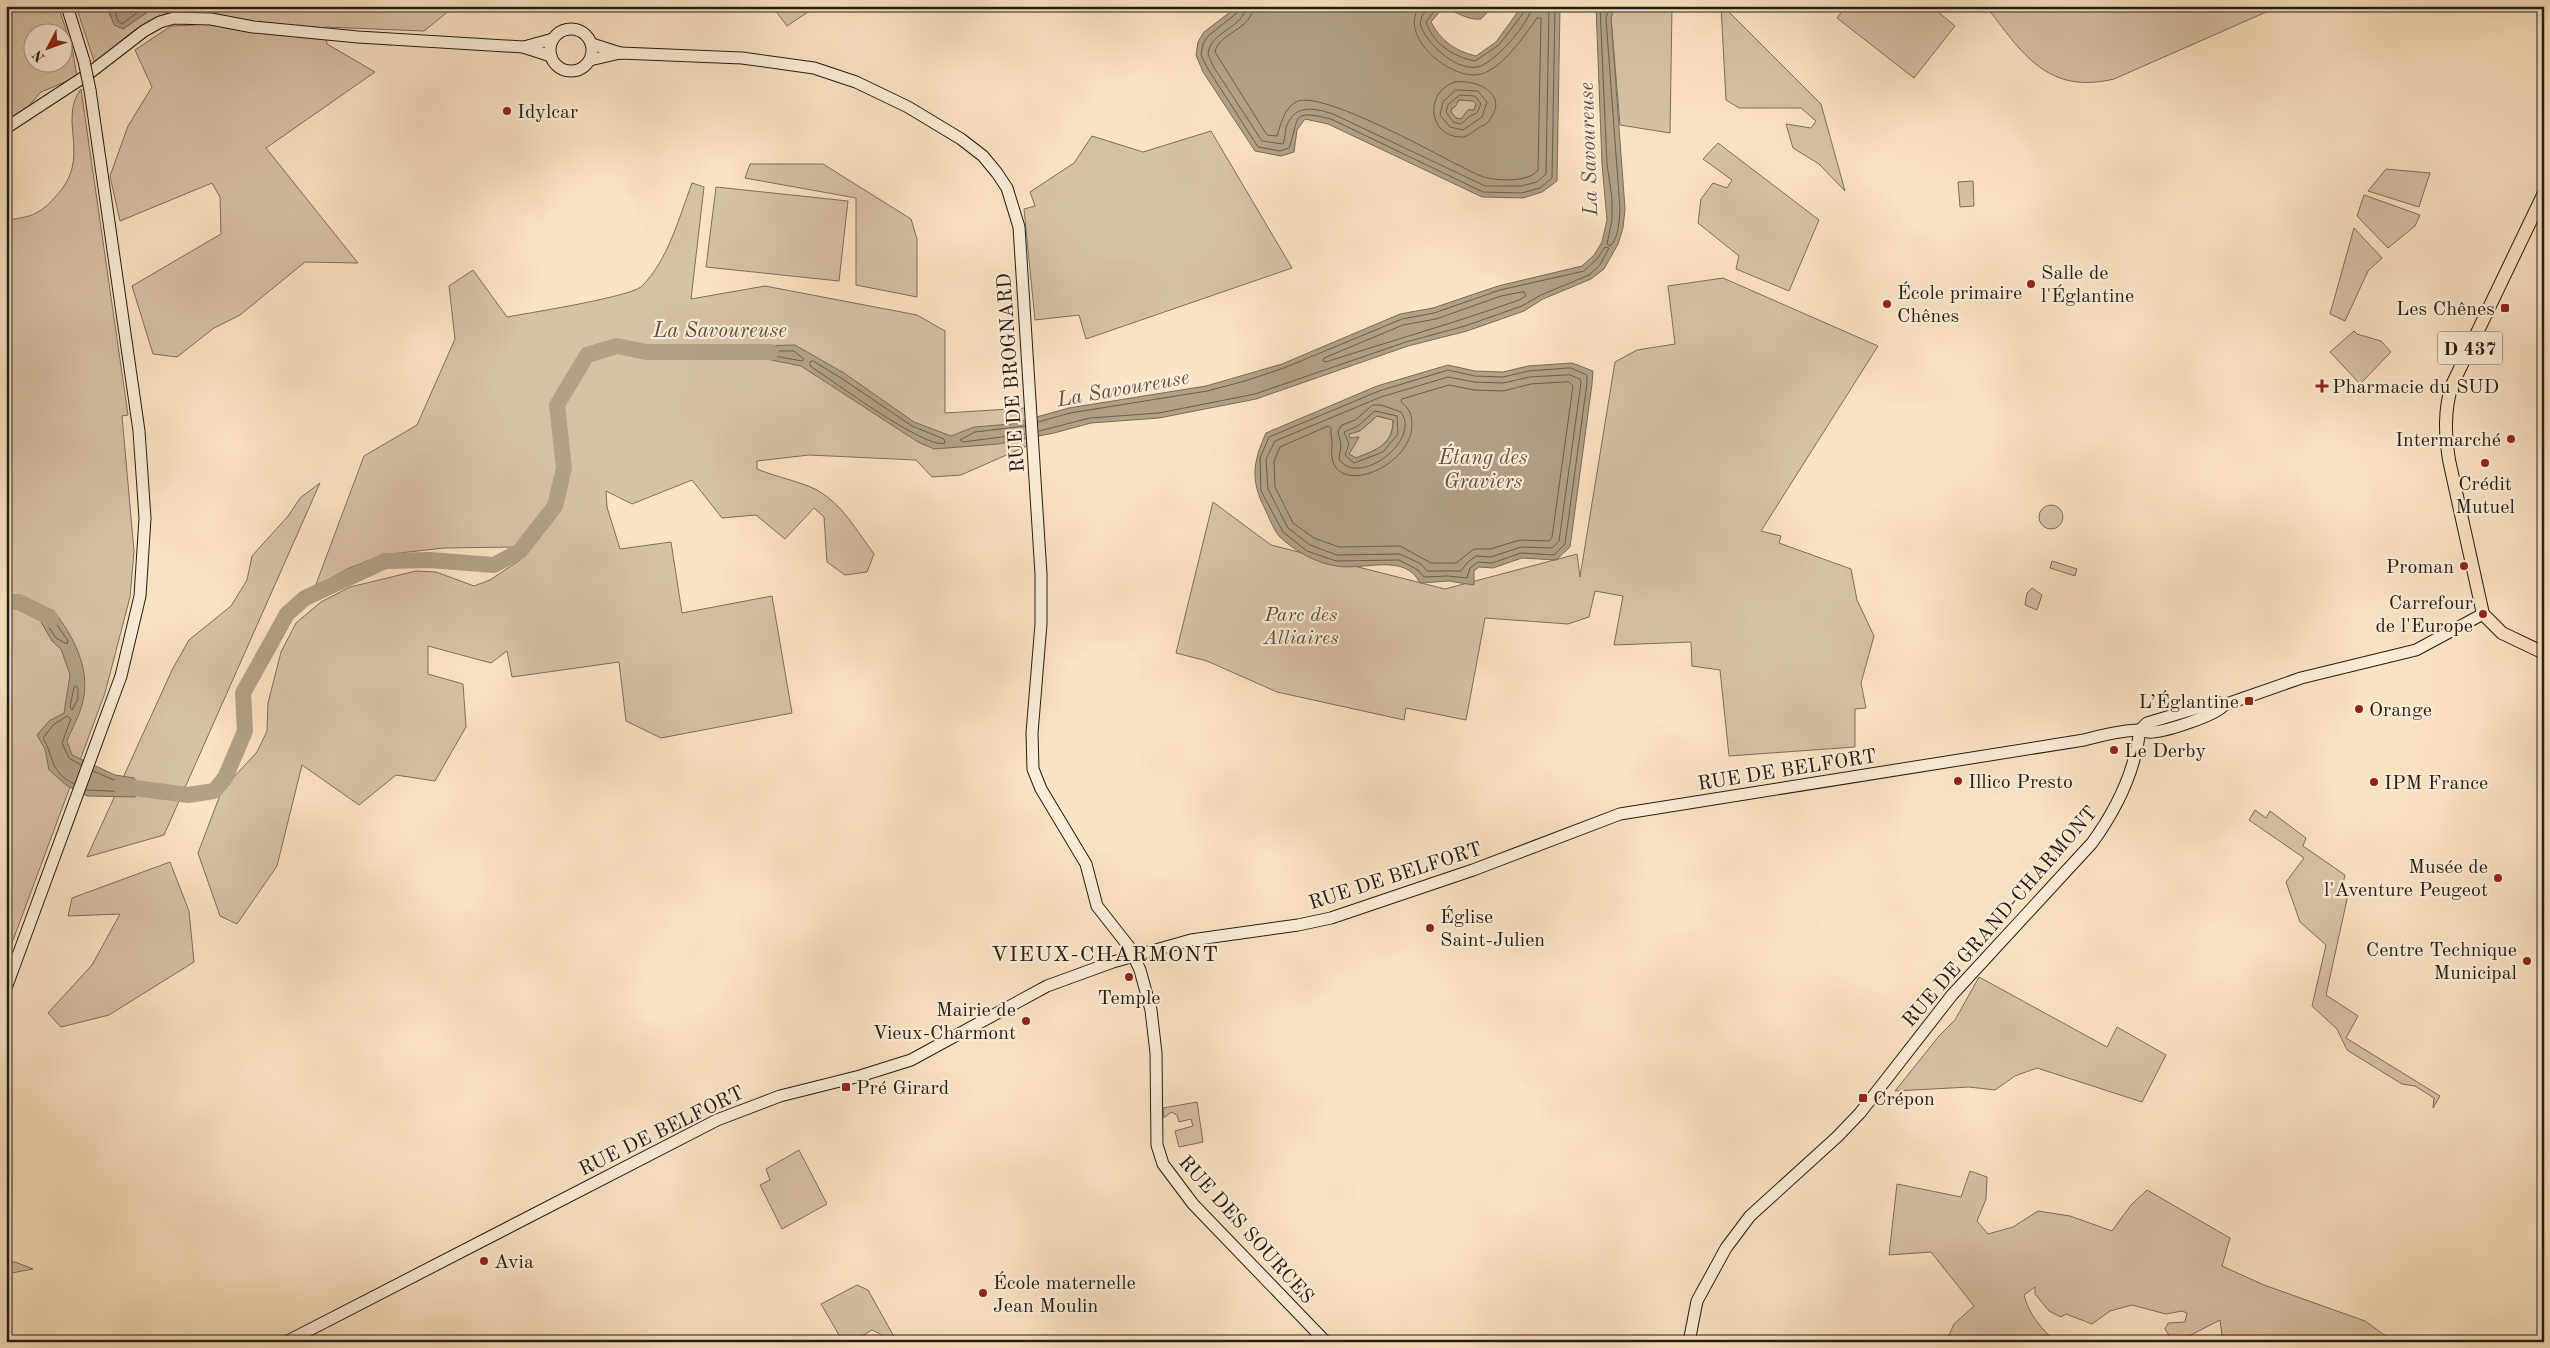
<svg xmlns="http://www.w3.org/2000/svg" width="2550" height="1348" font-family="'Old Standard TT',serif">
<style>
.green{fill:#d6c2a5;stroke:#7c6f5c;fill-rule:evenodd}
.water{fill:#b2a087;stroke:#796b58;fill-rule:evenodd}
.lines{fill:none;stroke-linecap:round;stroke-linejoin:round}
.shore{stroke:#6a5e4c;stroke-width:1}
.river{stroke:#b2a087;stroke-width:16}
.secondary-casing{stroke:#231c12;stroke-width:13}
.primary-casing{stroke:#231c12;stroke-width:14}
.secondary{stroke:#fcedd8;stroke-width:11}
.primary{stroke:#fbe4c3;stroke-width:12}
.secondary-bridge-casing{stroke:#231c12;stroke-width:13;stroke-linecap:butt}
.secondary-bridge{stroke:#fcedd8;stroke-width:11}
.poi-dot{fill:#8f2418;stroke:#fcedd8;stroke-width:2}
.labels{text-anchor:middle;stroke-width:4.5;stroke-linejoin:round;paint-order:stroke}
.shield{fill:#fcedd8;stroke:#645b4d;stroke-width:1}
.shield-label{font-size:19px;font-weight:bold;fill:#231c12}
.poi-label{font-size:20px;fill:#231c12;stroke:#fcedd8;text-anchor:start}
.street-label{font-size:20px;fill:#231c12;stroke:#fcedd8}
.park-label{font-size:20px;font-style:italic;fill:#594e3e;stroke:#fcedd8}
.water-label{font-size:21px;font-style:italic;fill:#5c5141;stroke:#fcedd8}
.quarter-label{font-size:22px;letter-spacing:1px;fill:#231c12;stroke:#fcedd8}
</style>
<rect width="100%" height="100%" fill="#fbe4c3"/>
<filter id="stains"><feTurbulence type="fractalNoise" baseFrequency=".004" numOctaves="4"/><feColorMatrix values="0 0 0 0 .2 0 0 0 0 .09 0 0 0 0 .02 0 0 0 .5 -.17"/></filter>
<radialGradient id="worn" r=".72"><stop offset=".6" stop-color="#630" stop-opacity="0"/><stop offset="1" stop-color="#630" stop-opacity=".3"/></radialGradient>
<g class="green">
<path d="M6,6H58L72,47L77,77L41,92L26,109L6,120ZM32,32H62V62H32Z"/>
<path d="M76,6H107L110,16L123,29L156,6H455L424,31L325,27L327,44L375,72L266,148L358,263L305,262L240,315L214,328L177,357L153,354L132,286L221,234L220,197L212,183L120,221L110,176L128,126L152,87L135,50L171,26L195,25L197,14C160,0 120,42 95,64Z"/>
<path d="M772,6H817L787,26Z"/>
<path d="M1615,6H1672L1670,133L1620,125L1611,18Z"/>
<path d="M1721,6H1723L1821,104L1845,191L1819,164L1793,148L1786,124L1811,128L1816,121L1801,108H1739L1726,100Z"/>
<path d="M1846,6H1931L1955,26L1914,78L1837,18Z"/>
<path d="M1986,6H2280L2114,79C2047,95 2022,53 1986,6Z"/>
<path d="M81,89L128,415L122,416L134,551L130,597L105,693L6,959V221C16,218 27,218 36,213C44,209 50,203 56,196C93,158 57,121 81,89Z"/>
<path d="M1459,100L1473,101L1476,104L1474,110H1468L1461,119L1456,118L1451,112L1452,108Z"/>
<path d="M1211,131L1292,268L1086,339L1079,315L1035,320L1024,209L1035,206L1030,192L1074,163L1092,136L1143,152Z"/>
<path d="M1718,143L1819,220L1789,291L1736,269L1739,256L1698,223L1701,199L1713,183L1727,188L1732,180L1703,159Z"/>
<path d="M750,164H823L911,219L917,239V297L856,285V198L745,178Z"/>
<path d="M2386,169L2430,173L2419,207L2368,191Z"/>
<path d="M1973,181L1974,206L1960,207L1958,182Z"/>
<path d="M692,183L704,187L691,299L765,286L917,315L945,331V413L1025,408L1027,446L961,475L932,477L916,460L809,455L757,461V469C776,477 799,481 817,490C842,504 857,531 874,554L867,572L845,575L827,562L824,517L814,508L785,539L756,515L722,518L692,480L632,504L606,491L607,507L620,549L671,542L682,613L772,596L792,713L661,738L626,721L619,662L512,677L507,651L491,663L428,646V674L463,684L466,727L435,781L396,775L359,805L302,765L277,866L237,924L220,916L198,853L222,790L257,752L267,731L268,703L281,652L296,623L321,602L350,587L416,571L436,572L474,586L490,580L520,560L516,547L444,548L382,555L347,569L315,587L364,456L417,425L455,339L449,286L473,270L507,317C528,313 631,297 642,286C668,260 679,218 692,183Z"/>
<path d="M716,187L848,201L839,281L706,267Z"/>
<path d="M2364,195L2420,215L2415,226L2388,248L2357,216Z"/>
<path d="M2354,228L2382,258L2368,271L2345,321L2330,314Z"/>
<path d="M1723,278L1878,346L1761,531L1781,536L1779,543L1851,569L1857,600L1874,636L1861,683L1866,708L1855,709V747L1729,756L1720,670L1692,666L1691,642L1614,645L1623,596L1595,591L1589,617L1568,624L1485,618L1466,720L1406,708L1404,720L1277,692L1207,661L1176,653L1213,502L1271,545L1445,589L1577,554L1580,577L1615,362L1637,350L1675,344L1668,286Z"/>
<path d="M2354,331L2357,334L2381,341L2391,352L2360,384L2330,352Z"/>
<path d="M1377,416L1393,420C1393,445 1376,450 1356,458L1349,454L1359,437L1350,439L1348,434L1360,431Z"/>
<path d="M320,483L164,835L87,857L172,670L189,640L231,606L247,580L252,556L289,515L300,498Z"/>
<circle cx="2051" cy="517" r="12"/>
<path d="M2052,561L2077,569L2075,576L2050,568Z"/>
<path d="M2032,588L2042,595L2037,610L2025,605L2027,593Z"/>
<path d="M2255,810L2266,818L2270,811L2306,838L2303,846L2345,875L2341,893L2348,895L2326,995L2358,1016L2346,1038L2440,1096L2433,1108L2434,1098L2415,1086L2402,1084L2347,1050L2337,1029L2312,1006L2326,945L2300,922L2286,882L2304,858L2249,820Z"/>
<path d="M170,862L189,911L194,962L109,1015L61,1027L48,1013L92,965L120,914L68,916L72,898Z"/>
<path d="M1979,977L2107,1047L2117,1027L2166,1055L2142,1102L2037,1068L2015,1076L1995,1090L1969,1087L1895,1091L1939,1036L1955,1020Z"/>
<path d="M1197,1102L1203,1142L1179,1147L1175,1131L1193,1126L1191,1119L1179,1122L1177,1115L1171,1112L1164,1118L1163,1108Z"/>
<path d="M799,1150L827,1204L782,1229L760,1185L770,1180L766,1169Z"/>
<path d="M1970,1171L1987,1177L1986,1199L1977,1221L1988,1234L2013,1227L2038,1211L2070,1216L2112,1231L2131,1205L2147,1190L2230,1238L2222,1266L2264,1285L2365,1321L2394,1342H2223L2220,1320L2189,1336L2170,1337L2165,1329L2168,1323L2185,1322L2187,1313L2182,1311L2166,1314L2132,1305L2110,1311L2092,1324L2066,1314L2061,1317L2049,1311L2035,1294V1287L2024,1295C2029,1315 2041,1328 2056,1342H1946L1954,1324L1974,1306L1931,1252L1889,1255L1897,1184L1961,1197Z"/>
<path d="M15,1262L33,1269L6,1274V1263Z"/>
<path d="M857,1285L868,1290L897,1342H886L882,1335L872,1330L852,1342H843L821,1304Z"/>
</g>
<g class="water">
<path d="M107,6H156L123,29L114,25Z"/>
<path d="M1238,6H1493L1481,19C1466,21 1457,10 1442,9L1431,22C1441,41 1455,51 1476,56L1496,42L1522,6H1560L1557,181L1542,192L1523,198L1482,197L1328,124L1305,119L1297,130L1294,152L1281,156L1255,151L1203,72L1196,55L1198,42L1204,32ZM1459,100L1473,101L1476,104L1474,110H1468L1461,119L1456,118L1451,112L1452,108L1455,107Z"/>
<path d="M1596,6H1615L1611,18L1625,209L1623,228L1618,244L1604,269L1591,279L1543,299L1524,311L1467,331L1408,346L1256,399L1159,418L1091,423L1054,433L998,444L934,449L918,442L801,366L747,355L753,346L795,345L844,373L914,422L951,436L974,427L1011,424L1069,408L1206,386L1282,364L1400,314L1433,308L1498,286L1582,266L1594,255L1602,242L1607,220L1602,164Z"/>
<path d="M1572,363L1593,371L1592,384L1570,547L1556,560L1522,558L1493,568L1479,567L1474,571V585L1449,581L1420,583C1405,552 1363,571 1336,566C1316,563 1293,550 1279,536C1273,529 1269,517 1265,509C1250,480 1253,462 1266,433L1377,386L1448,365L1475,371L1503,372L1528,366ZM1377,416L1393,420C1394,445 1376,450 1356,458L1349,454L1359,437L1350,438L1349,434L1360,431Z"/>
<path d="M34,610H53C72,634 91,668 83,701C80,715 72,728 67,741L72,755L115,775L134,778L141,789L135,797L87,796L66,785L49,770L45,749L37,735L49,721L64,713L70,675L61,649L52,641Z"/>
</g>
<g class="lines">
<g class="shore">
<path d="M113,6L118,21L122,24L146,6"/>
<path d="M1240,6L1238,12L1208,36L1203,44L1201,55L1208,69L1258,147L1280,151L1289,148C1300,117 1290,109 1331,119L1483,192L1522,193L1540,188L1552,178L1555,6"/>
<path d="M1246,6C1245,28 1210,31 1208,54L1213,66L1262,141L1283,144C1285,139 1285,133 1286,128C1294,103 1314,108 1333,114L1485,186H1521L1537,182L1546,174L1549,6"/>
<path d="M1253,6C1253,30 1219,32 1215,52L1267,135L1277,136C1281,124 1284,107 1298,101C1323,92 1429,150 1456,164C1466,168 1477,176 1488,178C1501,181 1529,182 1538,170L1541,18H1537C1524,36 1503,68 1481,74C1452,82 1396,36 1420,6"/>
<path d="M1430,6L1422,16L1420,23C1425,43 1456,71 1477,67C1493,65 1531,22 1532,6"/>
<path d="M1438,6L1426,22C1433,44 1454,57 1475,61L1499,45L1524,12L1526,6"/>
<path d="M1600,6L1607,164L1612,198V220L1607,244L1610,246C1619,238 1619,221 1620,209L1606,19L1609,6"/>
<path d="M1455,82C1481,79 1511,97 1487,123C1484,126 1480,126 1477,129C1472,132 1470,135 1464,137C1428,139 1423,92 1455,82Z"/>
<path d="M1456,90L1478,91L1487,102L1482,117L1463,130L1450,127L1440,115L1443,102Z"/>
<path d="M1460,95L1475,96L1481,104L1477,113L1470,116L1461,124L1453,122L1446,112L1448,105Z"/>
<path d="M1524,292L1526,296L1519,300C1455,323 1390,341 1326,362L1323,361L1324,358L1403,325L1436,319L1501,296Z"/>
<path d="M776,351H794L804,359L802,361L775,356L773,353Z"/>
<path d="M813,361L841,378L912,426L944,439L945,443C926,450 832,380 810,366V362Z"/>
<path d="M1571,368L1587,375V383L1565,544L1554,555L1521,553L1492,563L1478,562L1470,568L1467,578L1448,576L1424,577L1418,570L1399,560L1336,561L1307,551L1283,532L1261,491L1260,458L1269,437L1379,391L1448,370L1475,376L1503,377L1529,371Z"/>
<path d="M1570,375L1580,379L1581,383L1559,541L1552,548L1521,547L1491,557L1476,556L1467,563L1461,571H1427L1421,564L1400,554L1337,555L1310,545L1288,528L1268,489L1266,459L1275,441L1381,397L1448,377L1474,382L1503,383L1530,377Z"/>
<path d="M1569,382L1573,386L1552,537L1549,541L1520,540L1490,549H1474L1456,563H1431L1400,546L1339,547L1314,538L1293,523L1275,487L1274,461L1280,447L1328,426L1331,428C1330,435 1333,441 1332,447C1326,501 1411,470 1412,425C1412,414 1409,408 1401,402L1402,399L1449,385L1474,390L1503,391L1531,384Z"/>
<path d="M1373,405H1381L1401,412C1422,441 1358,488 1339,459L1341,445L1338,431L1342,425L1355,420Z"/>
<path d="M1375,411L1397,416L1398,434L1383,452L1354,463L1345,455L1349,444L1344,432L1358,426Z"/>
<path d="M1038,422L1070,413L1207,391L1245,381L1284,368L1402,319L1434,313L1500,290L1584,271L1598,258L1605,247L1609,248L1600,265L1589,275L1541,295L1522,306L1465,326L1406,342L1255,394L1159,413L1090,418L1039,431"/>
<path d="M1025,426L975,432L960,440L963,442L1025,434"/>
<path d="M45,615L51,616L68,641L67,644L56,638L44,620Z"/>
<path d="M76,686L78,688V699L72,710L70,707L74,687Z"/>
<path d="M74,784C49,771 55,759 43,738L53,725L67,716L71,719L62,743L69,758L81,765"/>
<path d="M86,790L131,792L134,790L131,783L114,780L93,771"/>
</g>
<g class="river">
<path d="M6,602H19L49,617L51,620"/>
<path d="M120,786L188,795L214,791L225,778L245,731L243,693L287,614L305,598L385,561L429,560L494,565L520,551L555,506L564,468L557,405L587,355L617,346L646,352H771"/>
</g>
<defs>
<g id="secondary">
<path d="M67,6L84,61"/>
<circle cx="571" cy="50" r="21"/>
<path d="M592,44L620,53"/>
<path d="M524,47L553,39"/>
<path d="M590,60L620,53L742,58L814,68L856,82L908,107L961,139L983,156L997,173L1007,188L1019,227L1041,574V624L1032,733L1033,769L1041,789L1086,864L1097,906L1130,948L1140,970L1151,1010L1156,1053L1157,1145L1163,1164L1193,1204L1326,1342"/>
<path d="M6,128L87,75L144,31L160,22L174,18L211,19L253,27L358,37L523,47L551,56"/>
<path d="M2224,705L2301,678L2416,650L2483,614"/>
<path d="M2140,730L2147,723L2217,702L2224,705"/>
<path d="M6,988L121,676L140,596L145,518L139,431L90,90"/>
<path d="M286,1342L717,1120L780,1096L860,1076L911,1060L1047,986L1113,962L1191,940L1298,925L1331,918L1473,870L1620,814L2084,740C2102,735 2120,731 2138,730C2143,730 2148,733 2153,732C2167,731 2217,715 2224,705"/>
<path d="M1689,1342L1697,1301L1726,1248L1750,1216L1837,1137L1860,1113L1952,995L2092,843C2116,810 2135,771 2140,730"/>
</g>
<g id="primary">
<path d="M2483,614L2449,460C2445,434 2444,410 2452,385L2544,193"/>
<path d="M2483,614L2502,633L2544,653"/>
</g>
</defs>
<use href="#secondary" class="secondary-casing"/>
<use href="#primary" class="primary-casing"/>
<use href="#secondary" class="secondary"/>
<use href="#primary" class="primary"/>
<defs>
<path id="secondary-bridge" d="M84,61L90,90"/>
</defs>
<use href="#secondary-bridge" class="secondary-bridge-casing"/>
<use href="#secondary-bridge" class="secondary-bridge"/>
</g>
<g class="poi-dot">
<circle cx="507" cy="111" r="5"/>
<circle cx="2031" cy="284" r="5"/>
<circle cx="1887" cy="304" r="5"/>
<rect x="2500" y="303" width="10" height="10" rx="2.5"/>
<path d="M2319.5 378.5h5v5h5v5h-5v5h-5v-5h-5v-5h5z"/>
<circle cx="2511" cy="439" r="5"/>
<circle cx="2485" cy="463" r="5"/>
<circle cx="2464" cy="566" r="5"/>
<circle cx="2483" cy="614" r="5"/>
<rect x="2244" y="696" width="10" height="10" rx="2.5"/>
<circle cx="2359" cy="709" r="5"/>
<circle cx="2114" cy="750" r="5"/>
<circle cx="1958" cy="781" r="5"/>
<circle cx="2374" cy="782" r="5"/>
<circle cx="2498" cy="878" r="5"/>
<circle cx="1430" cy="928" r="5"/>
<circle cx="2527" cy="961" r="5"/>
<circle cx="1129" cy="977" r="5"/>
<circle cx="1026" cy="1021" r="5"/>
<rect x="841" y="1082" width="10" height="10" rx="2.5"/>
<rect x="1858" y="1093" width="10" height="10" rx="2.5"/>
<circle cx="484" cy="1261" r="5"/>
<circle cx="983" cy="1293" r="5"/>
</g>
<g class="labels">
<rect class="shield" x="2437.5" y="331.5" width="65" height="33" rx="4"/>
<g class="shield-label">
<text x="2470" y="355">D 437</text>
</g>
<g class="poi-label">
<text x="517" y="118">Idylcar</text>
<text x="2041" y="279">Salle de<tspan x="2041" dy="23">l'Églantine</tspan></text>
<text x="1897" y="299">École primaire<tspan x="1897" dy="23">Chênes</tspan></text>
<text x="2495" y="315" text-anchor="end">Les Chênes</text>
<text x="2332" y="393">Pharmacie du SUD</text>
<text x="2501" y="446" text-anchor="end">Intermarché</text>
<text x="2485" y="490" text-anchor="middle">Crédit<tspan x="2485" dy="23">Mutuel</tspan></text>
<text x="2454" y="573" text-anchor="end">Proman</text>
<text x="2473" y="609" text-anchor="end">Carrefour<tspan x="2473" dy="23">de l'Europe</tspan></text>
<text x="2239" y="708" text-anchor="end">L’Églantine</text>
<text x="2369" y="716">Orange</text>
<text x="2124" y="757">Le Derby</text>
<text x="1968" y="788">Illico Presto</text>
<text x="2384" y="789">IPM France</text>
<text x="2488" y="873" text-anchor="end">Musée de<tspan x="2488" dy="23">l'Aventure Peugeot</tspan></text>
<text x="1440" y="923">Église<tspan x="1440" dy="23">Saint-Julien</tspan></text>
<text x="2517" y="956" text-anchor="end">Centre Technique<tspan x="2517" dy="23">Municipal</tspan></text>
<text x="1129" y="1004" text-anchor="middle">Temple</text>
<text x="1016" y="1016" text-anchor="end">Mairie de<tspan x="1016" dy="23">Vieux-Charmont</tspan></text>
<text x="856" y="1094">Pré Girard</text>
<text x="1873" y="1105">Crépon</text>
<text x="494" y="1268">Avia</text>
<text x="993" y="1289">École maternelle<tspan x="993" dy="23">Jean Moulin</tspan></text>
</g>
<g class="street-label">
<text transform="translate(1010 373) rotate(-94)" y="7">RUE DE BROGNARD</text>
<text transform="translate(1787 769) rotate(-9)" y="7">RUE DE BELFORT</text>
<text transform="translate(1395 875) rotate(-18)" y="7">RUE DE BELFORT</text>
<text transform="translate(1999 916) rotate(-49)" y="7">RUE DE GRAND-CHARMONT</text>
<text transform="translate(661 1130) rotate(-26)" y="7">RUE DE BELFORT</text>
<text transform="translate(1247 1229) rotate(48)" y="7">RUE DES SOURCES</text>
</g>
<g class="park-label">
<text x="1301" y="621">Parc des<tspan x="1301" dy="23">Alliaires</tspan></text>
</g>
<g class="water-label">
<text transform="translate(1588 149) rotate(-92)" y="7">La Savoureuse</text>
<text x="720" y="337">La Savoureuse</text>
<text transform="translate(1123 388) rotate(-10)" y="7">La Savoureuse</text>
<text x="1483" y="464">Étang des<tspan x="1483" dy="24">Graviers</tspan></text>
</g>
<g class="quarter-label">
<text x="1105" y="961">VIEUX-CHARMONT</text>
</g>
</g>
<rect width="2550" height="1348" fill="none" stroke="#fbe4c3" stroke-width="25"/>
<rect x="8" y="8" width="2535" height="1333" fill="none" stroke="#231c12" stroke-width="2.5"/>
<rect x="12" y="12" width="2525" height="1323" fill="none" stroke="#231c12"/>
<g transform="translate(48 48) rotate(229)"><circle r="24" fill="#fcedd8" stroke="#a59989"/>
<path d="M0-4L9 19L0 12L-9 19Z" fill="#8f2418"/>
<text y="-8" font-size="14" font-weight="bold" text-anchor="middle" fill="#231c12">N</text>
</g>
<rect width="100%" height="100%" filter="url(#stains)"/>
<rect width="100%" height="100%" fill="url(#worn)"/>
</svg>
